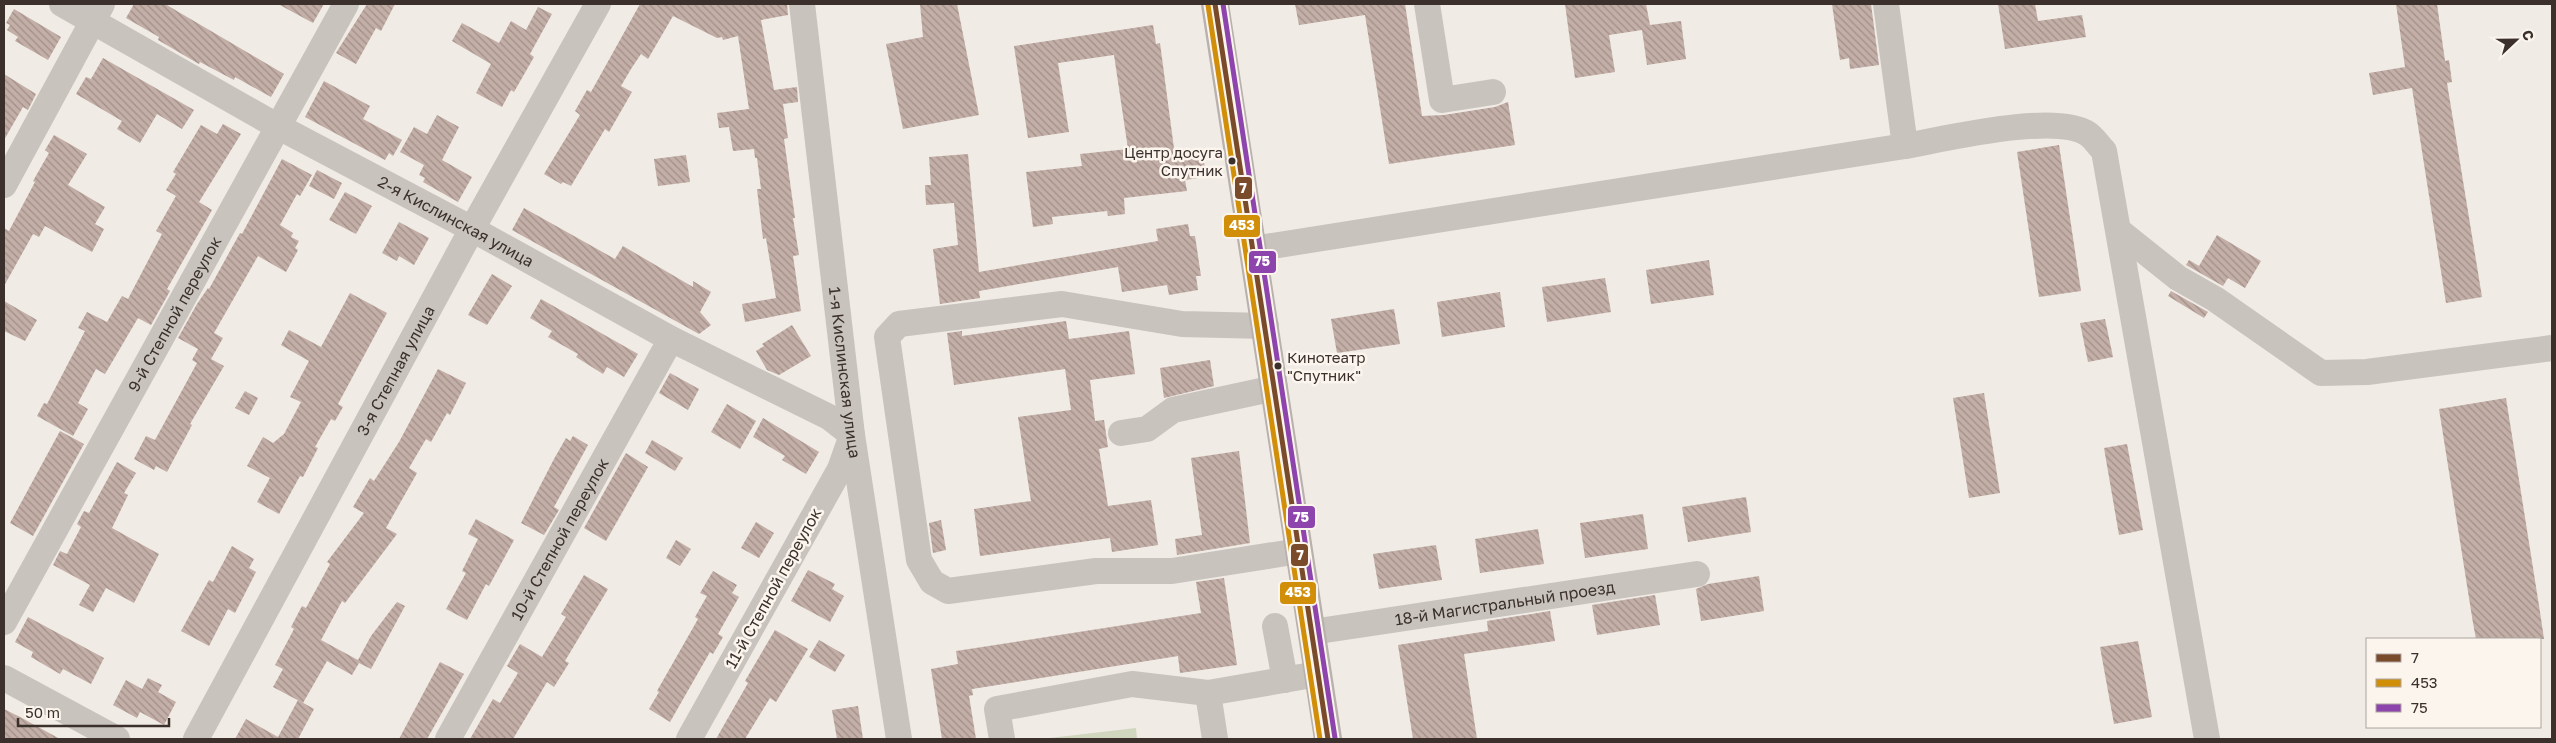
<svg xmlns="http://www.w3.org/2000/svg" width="2556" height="743" font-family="'Golos Text',sans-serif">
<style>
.green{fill:#d1d6bf}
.building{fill:url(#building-back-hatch)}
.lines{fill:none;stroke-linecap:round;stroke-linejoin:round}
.minor{stroke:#c9c3be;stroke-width:26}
.major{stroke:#b8b1ad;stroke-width:28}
.bus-1-casing{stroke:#fbf5ee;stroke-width:9}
.bus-2-casing{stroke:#fbf5ee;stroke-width:9}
.bus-3-casing{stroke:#fbf5ee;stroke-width:9}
.bus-1{stroke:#7a4b2a;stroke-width:5}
.bus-2{stroke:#d18e09;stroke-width:5}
.bus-3{stroke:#8e44ad;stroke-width:5}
.bus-dot{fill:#3b302b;stroke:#fbf5ee;stroke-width:2}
.labels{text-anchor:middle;stroke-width:5;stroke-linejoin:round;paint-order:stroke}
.bus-label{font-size:15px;fill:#3b302b;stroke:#fbf5ee;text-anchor:end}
.street-label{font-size:16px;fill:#3b302b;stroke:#fbf5ee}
.line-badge{stroke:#fbf5ee;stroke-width:2}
.badge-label{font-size:14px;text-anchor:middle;font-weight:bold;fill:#fff}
</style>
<defs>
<pattern id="building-back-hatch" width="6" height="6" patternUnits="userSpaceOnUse" patternTransform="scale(1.25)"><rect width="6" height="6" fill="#c3afa7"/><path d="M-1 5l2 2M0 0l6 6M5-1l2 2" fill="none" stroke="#a08f88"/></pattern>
</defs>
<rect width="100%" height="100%" fill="#f0ebe5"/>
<path class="green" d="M1136,728L1137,739H1041Z"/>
<g class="building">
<path d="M134,4H165L284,74L271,97L235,77L234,80L200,62L199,64L158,40L159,37L126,18Z"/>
<path d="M278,4H324L313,23Z"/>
<path d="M367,4H395L381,31L376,28L356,64L336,53Z"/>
<path d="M640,4H787L788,15L761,20L774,90L797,87L798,102L783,104L788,138L784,139L795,218H793L799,255L793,256L801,311L745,322L742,304L776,298L766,238L763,239L757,189H761L757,158H755L754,149L733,151L729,127L719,128L717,113L749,109L738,36L723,40L722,37L717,38L673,16L648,59L641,54L631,69L621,86L632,92L609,132L605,129L571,186L563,182L561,184L544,174L580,115L575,111L587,90L591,92Z"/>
<path d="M920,4H957L979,115L903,129L886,44L923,37Z"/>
<path d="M1295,4H1405L1422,116L1444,115L1495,107L1508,102L1515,145L1389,164L1365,15L1299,25Z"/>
<path d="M1565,4H1646L1650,25L1681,21L1686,59L1647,65L1642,30L1609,35L1615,72L1575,78Z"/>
<path d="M1832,4H1871L1879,65L1850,69L1849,58L1840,60Z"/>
<path d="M1998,4H2035L2038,21L2082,15L2086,37L2005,49Z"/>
<path d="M2396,4H2437L2445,61L2449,60L2452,82L2447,83L2482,297L2446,303L2412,88L2373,95L2369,73L2405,67Z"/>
<path d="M538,7L552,14L530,54L534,57L514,92L511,90L502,107L476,93L491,64L452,41L462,23L499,43L511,21L526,30Z"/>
<path d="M14,9L61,37L48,60L15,41L18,37L7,30L10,25L6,23Z"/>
<path d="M1153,25L1156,44L1160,43L1175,156L1203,153L1206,177L1185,180L1187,191L1124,198L1125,214L1108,216L1107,211L1052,217L1053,224L1033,227L1026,172L1082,166L1080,154L1128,149L1114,55L1058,63L1069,132L1028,138L1014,46Z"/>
<path d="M103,58L194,110L182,129L157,114L140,143L117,129L122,121L76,94L86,77L91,79Z"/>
<path d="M4,74L36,94L28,110L23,107L4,140Z"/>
<path d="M324,81L370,106L363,119L402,140L393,156L389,153L385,160L305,117Z"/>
<path d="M437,115L459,127L442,160L472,177L458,202L423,182L425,178L419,175L424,165L400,152L414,127L427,134Z"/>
<path d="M223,124L241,134L199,202L212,210L167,289L170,291L151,325L138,318L105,374L96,369L78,403L88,409L73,436L37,416L44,403L47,404L85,331L78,328L87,312L107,322L122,296L128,299L162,234L156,231L176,196L166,190L176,174L173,172L201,125L217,134Z"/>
<path d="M54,135L87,154L68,185L105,207L95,224L104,229L92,252L45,226L39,237L33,234L4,286V228L9,231L35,182L33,181L49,153L45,150Z"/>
<path d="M2059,145L2081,291L2039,297L2017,152Z"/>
<path d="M968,154L979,272L1158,241L1156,229L1188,224L1190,236H1195L1201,276H1196L1198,290L1169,295L1167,285L1122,292L1118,267L979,291L980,298L940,304L933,249L958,245L954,203L926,205L925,185H931L929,157Z"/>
<path d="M686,155L690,182L658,186L654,159Z"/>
<path d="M282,159L312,175L300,196L297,194L280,225L293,233L291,237L299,241L295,248L298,250L286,272L258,256L214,333L223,338L211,359L224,366L190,424L192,425L167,472L156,466L154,470L134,459L146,436L155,440L197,363L192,360L198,349L178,338L197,304L208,288L209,289L240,233L242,234Z"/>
<path d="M317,170L342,183L334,199L309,186Z"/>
<path d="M345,192L372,206L356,234L329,220Z"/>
<path d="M524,208L615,259L623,246L693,287V281L711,292L700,312L711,325L699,334L512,230Z"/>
<path d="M399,222L429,238L414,265L399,256L397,261L382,253Z"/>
<path d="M2217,235L2261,261L2245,288L2228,278L2223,286L2186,265L2189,260L2199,266Z"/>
<path d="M1709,260L1714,295L1651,304L1646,270Z"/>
<path d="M492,274L512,286L487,325L468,315Z"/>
<path d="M1605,278L1611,312L1547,322L1542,287Z"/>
<path d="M2171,291L2208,312L2204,318L2168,296Z"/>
<path d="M1500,292L1505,327L1442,337L1437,302Z"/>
<path d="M350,293L387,313L338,404L343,407L335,421L331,419L315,447L318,448L303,477L300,476L279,514L257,502L270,478L247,466L263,437L273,443L284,434L301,402L290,397L309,361L281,345L289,330L321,347Z"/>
<path d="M541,299L638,354L624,377L607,367L603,374L576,357L578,354L548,337L552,331L530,318Z"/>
<path d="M4,301L37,320L25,341L4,331Z"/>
<path d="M1394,309L1400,344L1337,353L1331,319Z"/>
<path d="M2105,319L2113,357L2088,362L2080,323Z"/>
<path d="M1066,321L1069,339L1129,331L1135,374L1090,380L1095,421L1104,420L1108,447L1099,449L1108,506L1151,500L1158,545L1112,552L1110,538L980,556L974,509L1031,501L1018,417L1071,410L1065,369L954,385L947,333L962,331V336Z"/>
<path d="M792,325L811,356L779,375L767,370L756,351L764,346L762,344Z"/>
<path d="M1210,360L1214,386L1164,398L1160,368Z"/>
<path d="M438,369L466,383L450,415L447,413L431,442L426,439L409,468L417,473L386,528L397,534L345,603L342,601L321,640L358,660L371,636L397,602L405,606L371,669L359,663L352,675L327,661L303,703L273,687L283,669L275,665L294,629L291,627L302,606L306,608L330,564L327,562L364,513L353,507L370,478L374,481L399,442Z"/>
<path d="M670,373L699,389L688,410L659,393Z"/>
<path d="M245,391L258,398L249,415L235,408Z"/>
<path d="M1984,393L2000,493L1969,498L1953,398Z"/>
<path d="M2506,398L2540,612L2544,639H2476L2473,623L2439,409Z"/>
<path d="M727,404L756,421L740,449L711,432Z"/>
<path d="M763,418L819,452L806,474L782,460L785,456L753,437Z"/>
<path d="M60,431L84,444L33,536L10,523Z"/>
<path d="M573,436L588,445L554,507L559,510L544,535L521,523L554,459L566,438L570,441Z"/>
<path d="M652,440L683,458L675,471L645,453Z"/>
<path d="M2127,444L2143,530L2119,535L2104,448Z"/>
<path d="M1239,451L1250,543L1177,555L1175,539L1202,535L1191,458Z"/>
<path d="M626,453L648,467L606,541L584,528Z"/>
<path d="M117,462L136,473L124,493L128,495L112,528L159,554L134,603L106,588L93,612L79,605L90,585L53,565L60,551L67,554L81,527L77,524L84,511L89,513Z"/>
<path d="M1746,497L1751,532L1688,542L1682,507Z"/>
<path d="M1643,514L1648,549L1585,558L1580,523Z"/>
<path d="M476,519L514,540L489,586L486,584L467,620L446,609L466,573L462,571L478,539L468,534Z"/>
<path d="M941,520L946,550L933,553L929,523Z"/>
<path d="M756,522L774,533L759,558L741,548Z"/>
<path d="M1538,529L1544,564L1480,573L1475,539Z"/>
<path d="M676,540L691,549L680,566L666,558Z"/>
<path d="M1436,545L1442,580L1379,589L1373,554Z"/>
<path d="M232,546L254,559L249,568L256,572L235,613L228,609L209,646L181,631L209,580L213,582Z"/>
<path d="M808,570L835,584L832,589L844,596L830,622L791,601Z"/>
<path d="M713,571L737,585L732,593L739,597L718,634L723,637L713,654L710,652L670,722L649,709L659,692L657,691L698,619L695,617L707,596L700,593Z"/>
<path d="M584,575L608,589L565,661L569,663L554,687L547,682L513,739H470L493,699L500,703L518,673L507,666L520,644L542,657L566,617L561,614Z"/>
<path d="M1759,576L1764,611L1701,621L1696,589L1708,584Z"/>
<path d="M1224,578L1237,665L1180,673L1178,656L972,689L973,695L969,696L976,739H942L931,669L958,664L956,651L1201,613L1196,582Z"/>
<path d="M1655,595L1660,625L1597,635L1592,605Z"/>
<path d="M1550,611L1555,641L1464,654L1477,739H1413L1398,645L1488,631L1487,621Z"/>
<path d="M28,617L104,658L91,684L63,669L60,674L43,664L31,657L33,652L15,642Z"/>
<path d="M775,630L808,649L776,702L770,698L745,739H716L748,683L745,681Z"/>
<path d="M819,640L845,655L835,672L809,657Z"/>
<path d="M2138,641L2152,717L2114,724L2100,647Z"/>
<path d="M440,662L464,674L427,739H399Z"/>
<path d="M148,678L162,685L158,692L176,702L164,725L140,712L137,718L113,705L126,680L142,689Z"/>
<path d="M298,700L314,709L298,739H235L246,719L278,737Z"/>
<path d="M858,706L863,739H837L832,710Z"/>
<path d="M4,709L20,717L60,739H4Z"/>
</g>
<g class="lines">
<g class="minor">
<path id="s1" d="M62,4L277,126L472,229L671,339L829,417L852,435L840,469L689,739"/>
<path id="s2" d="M802,4L852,435L899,739"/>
<path d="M1427,4L1442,100L1493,92"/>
<path d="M1905,146C1945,139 2056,112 2088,134C2094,138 2099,146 2104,151L2207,739"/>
<path d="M4,185L102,4"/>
<path d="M2119,231L2178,278L2215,299L2321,373L2367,372L2552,348"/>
<path d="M1253,249L1905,146L1886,4"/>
<path d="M1266,326L1182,324L1062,304L899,324L887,337L919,560L932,582L948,591L1096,571H1172L1299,551"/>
<path d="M1121,433L1147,429L1173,410L1275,388"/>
<path id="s3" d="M4,622L346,4"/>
<path d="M1275,626L1285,680"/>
<path id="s4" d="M1312,632L1697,574"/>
<path d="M4,678L117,739"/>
<path id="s5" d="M196,739L472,229L598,4"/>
<path id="s6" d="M448,739L671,339"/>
<path d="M1002,739L997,709L1132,684L1208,693"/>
<path d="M1215,739L1208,693L1318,674"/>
</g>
<path class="major" d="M1215,4L1328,739"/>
<defs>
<path id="bus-1" d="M1215,4L1328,739"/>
<path id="bus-2" d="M1208,5L1320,739"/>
<path id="bus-3" d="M1223,4L1335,738"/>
</defs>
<use href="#bus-1" class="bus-1-casing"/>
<use href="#bus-2" class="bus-2-casing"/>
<use href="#bus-3" class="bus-3-casing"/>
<use href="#bus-1" class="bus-1"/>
<use href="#bus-2" class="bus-2"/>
<use href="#bus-3" class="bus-3"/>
</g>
<g class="bus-dot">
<circle cx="1232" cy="161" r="4.5"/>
<circle cx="1278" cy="366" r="4.5"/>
</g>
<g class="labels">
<g class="bus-label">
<text x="1223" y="158">Центр досуга<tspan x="1223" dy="18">Спутник</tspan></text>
<text x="1287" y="363" text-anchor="start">Кинотеатр<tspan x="1287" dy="18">"Спутник"</tspan></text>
</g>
<g class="street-label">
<text dy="6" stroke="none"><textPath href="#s1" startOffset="450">2-я Кислинская улица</textPath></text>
<text dy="6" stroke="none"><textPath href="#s3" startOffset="352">9-й Степной переулок</textPath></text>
<text dy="6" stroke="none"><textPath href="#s5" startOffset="419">3-я Степная улица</textPath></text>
<text dy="6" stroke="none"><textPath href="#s2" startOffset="371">1-я Кислинская улица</textPath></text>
<text dy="6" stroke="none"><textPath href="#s6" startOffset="229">10-й Степной переулок</textPath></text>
<text transform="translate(773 588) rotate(-61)" y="6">11-й Степной переулок</text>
<text dy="6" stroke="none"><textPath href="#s4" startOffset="195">18-й Магистральный проезд</textPath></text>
</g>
</g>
<g class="line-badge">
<rect x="1234" y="176" width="19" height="24" rx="5" fill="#7a4b2a"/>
<rect x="1223" y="214" width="38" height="24" rx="5" fill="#d18e09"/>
<rect x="1248" y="250" width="29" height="24" rx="5" fill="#8e44ad"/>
<rect x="1287" y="505" width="29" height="24" rx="5" fill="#8e44ad"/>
<rect x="1290" y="543" width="19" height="24" rx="5" fill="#7a4b2a"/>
<rect x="1279" y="581" width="38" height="24" rx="5" fill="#d18e09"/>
</g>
<g class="badge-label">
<text x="1243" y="193">7</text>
<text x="1242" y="230">453</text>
<text x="1262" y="266">75</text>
<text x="1301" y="522">75</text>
<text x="1300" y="560">7</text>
<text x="1298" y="597">453</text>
</g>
<rect width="2556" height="743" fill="none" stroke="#3b302b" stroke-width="10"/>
<rect x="2366" y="638" width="175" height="90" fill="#fbf5ee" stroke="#aea6a0"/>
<rect x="2376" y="654" width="25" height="8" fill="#7a4b2a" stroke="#aea6a0"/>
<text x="2411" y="663" font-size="15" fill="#3b302b">7</text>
<rect x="2376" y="679" width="25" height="8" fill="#d18e09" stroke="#aea6a0"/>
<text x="2411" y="688" font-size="15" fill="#3b302b">453</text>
<rect x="2376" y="704" width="25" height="8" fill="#8e44ad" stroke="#aea6a0"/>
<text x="2411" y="713" font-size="15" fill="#3b302b">75</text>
<g transform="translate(2516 40) rotate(68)" stroke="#fbf5ee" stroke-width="4" paint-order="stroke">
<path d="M0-4L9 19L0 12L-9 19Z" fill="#3b302b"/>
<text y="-8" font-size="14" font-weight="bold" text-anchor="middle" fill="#3b302b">С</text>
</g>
<path d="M18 718v8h151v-8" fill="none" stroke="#3b302b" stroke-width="2.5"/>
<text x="25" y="718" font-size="15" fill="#3b302b" stroke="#fbf5ee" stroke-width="4" paint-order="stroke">50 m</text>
</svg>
